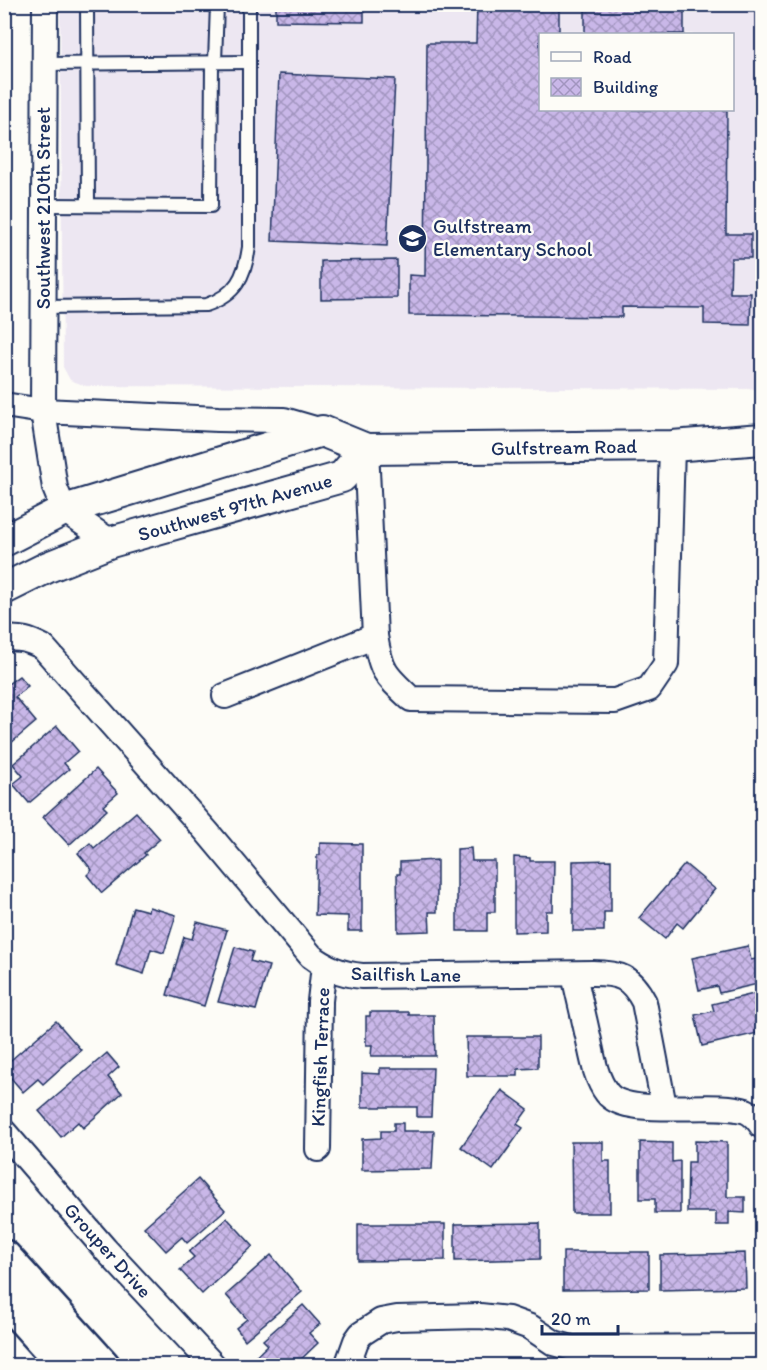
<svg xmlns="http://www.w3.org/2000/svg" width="767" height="1370" font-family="Itim,sans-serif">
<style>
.built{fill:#ede7f2;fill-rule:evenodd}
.building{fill:url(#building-cross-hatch);stroke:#1b2f5e;stroke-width:1.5}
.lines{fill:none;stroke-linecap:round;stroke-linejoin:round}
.service-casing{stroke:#1b2f5e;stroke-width:16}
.minor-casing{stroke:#1b2f5e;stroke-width:28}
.tertiary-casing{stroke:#1b2f5e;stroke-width:34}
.secondary-casing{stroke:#1b2f5e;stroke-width:38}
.service{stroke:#fdfcf7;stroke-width:12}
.minor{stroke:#fdfcf7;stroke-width:24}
.tertiary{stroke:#fdfcf7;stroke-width:30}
.secondary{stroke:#fdfcf7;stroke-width:33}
.labels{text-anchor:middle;stroke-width:5;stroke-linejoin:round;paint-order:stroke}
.street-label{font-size:20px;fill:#1b2f5e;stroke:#fdfcf7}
.poi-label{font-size:20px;fill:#1b2f5e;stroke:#fdfcf7;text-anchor:start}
</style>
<defs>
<pattern id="building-cross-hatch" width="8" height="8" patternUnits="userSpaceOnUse" patternTransform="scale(1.5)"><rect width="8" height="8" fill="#c9b7e8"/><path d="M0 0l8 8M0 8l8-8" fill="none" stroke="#a295bf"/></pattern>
</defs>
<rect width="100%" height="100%" fill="#fdfcf7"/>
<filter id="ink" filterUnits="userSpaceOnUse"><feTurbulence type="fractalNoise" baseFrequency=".0167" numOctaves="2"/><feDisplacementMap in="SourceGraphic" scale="12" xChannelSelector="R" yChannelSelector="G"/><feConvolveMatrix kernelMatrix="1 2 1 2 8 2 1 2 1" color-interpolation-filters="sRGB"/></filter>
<g filter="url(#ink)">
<path class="built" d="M60,5H762V389L86,386L70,380L63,367ZM540,34H732V110H540Z"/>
<g class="building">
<path d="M276,4H364V22L276,21Z"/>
<path d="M477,4H559V34H585V4H684V34H540V110H727L726,234H751V258H731L730,293H751L750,325L704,324V308L622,307V317L409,315V275L425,276L427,43H476Z"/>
<path d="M279,74L395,79L387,246L272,241Z"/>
<path d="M397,260V298L321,299V261Z"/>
<path d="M19,676L28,686L15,697L36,722L4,749V687Z"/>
<path d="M57,726L78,751L64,763L69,769L29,803L13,784L23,776L13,764Z"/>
<path d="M96,769L118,793L103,806L107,810L69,845L43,817Z"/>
<path d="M136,812L160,839L144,853L146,855L102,893L87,875L92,870L78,853L90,843L94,848Z"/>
<path d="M320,843L362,844V931H348V916L315,915L317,855H320Z"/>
<path d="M471,848L472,861H495V912H487V931H457V849Z"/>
<path d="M514,857L530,858V861H554L553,911H546V931L514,932Z"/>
<path d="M437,860V912H429L430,931L398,932L397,874H400V862Z"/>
<path d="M611,860V912H604V931H573V861Z"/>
<path d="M685,864L715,889L683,928L677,923L665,939L639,918Z"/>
<path d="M133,907L148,911L149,907L176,915L164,953L151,949L144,974L116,965Z"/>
<path d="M197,922L227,930L204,1006L167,995L184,937L192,939Z"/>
<path d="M748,946L751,960L762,958V983L719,993L717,986L699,990L692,958Z"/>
<path d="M235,947L253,952L250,961L269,966L256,1010L218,1002Z"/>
<path d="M762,992V1032L702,1046L695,1015L714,1011L712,1004Z"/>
<path d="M370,1012H409V1015H434L435,1056H371L372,1045H366V1016H370Z"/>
<path d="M56,1021L81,1050L43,1084L38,1079L23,1092L4,1070V1066Z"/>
<path d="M466,1037H538V1068L518,1069V1076H467Z"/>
<path d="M107,1053L119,1067L108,1077L122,1093L83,1128L78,1122L61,1137L39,1111Z"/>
<path d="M380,1068H433L431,1117H417V1107H362V1073L380,1074Z"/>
<path d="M502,1090L528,1109L517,1124L523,1128L493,1170L461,1147Z"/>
<path d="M394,1123H403V1131H434L432,1169L362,1170V1139L381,1138V1131H394Z"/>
<path d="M695,1141L727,1142V1197H745V1213L729,1212V1225H716V1212H687L688,1162H695Z"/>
<path d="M571,1142H603V1161H610V1213H572Z"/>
<path d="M640,1142L672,1143V1162L680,1161V1213H655V1199H640Z"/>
<path d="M198,1179L225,1210L187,1243L182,1237L166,1251L144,1227Z"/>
<path d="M227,1218L253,1246L202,1294L180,1270L194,1257L189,1252Z"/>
<path d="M540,1223V1259L455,1261V1224Z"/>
<path d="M358,1224H445V1260L358,1261Z"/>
<path d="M563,1252H649V1289L563,1290Z"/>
<path d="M745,1253L746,1288L660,1290V1255Z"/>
<path d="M271,1255L302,1292L245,1340L236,1328L247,1319L226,1295Z"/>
<path d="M303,1305L320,1324L309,1333L318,1343L294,1366H261L254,1358L268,1345L263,1340Z"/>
</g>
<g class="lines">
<defs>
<g id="service">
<path d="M87,4L88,205"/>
<path d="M215,62L217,4"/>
<path d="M44,64L249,62"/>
<path d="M43,205L211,206L212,62"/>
<path d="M43,307L206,305C236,295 245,276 249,247V4"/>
</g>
<g id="minor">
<path d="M45,4L43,411L55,488L64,510L111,542"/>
<path d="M4,405L43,411L218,419L284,420L322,431"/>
<path d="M366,449L375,636"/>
<path d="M4,639C20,637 29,640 43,647L207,832L311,956C327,968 341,974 362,976L593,973C620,973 631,977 644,1002L664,1106"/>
<path d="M225,696L375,636C381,672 385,675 411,699L615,701L649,689L666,664L672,446"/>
<path d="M574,974C578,994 583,1013 587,1032C592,1052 594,1076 607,1093C626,1119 714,1100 746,1111C753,1114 758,1120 762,1126"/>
<path d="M4,1132L105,1249L214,1366"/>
<path d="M318,1149L320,1001L324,965"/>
<path d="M347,1366L356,1341L361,1334L381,1321L397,1318L480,1316L508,1319L530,1327L554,1343L572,1348L762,1347"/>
</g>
<g id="tertiary">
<path d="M4,541L64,510L322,431L366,449L672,446L762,439"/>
<path d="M4,589L48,567L111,542L342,477L366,449"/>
</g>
<g id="secondary">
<path d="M4,1257L103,1366"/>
<path d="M4,1297L66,1366"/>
</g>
</defs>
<use href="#service" class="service-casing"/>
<use href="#minor" class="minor-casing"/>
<use href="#tertiary" class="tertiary-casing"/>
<use href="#secondary" class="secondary-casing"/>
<use href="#service" class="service"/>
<use href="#minor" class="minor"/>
<use href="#tertiary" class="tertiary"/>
<use href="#secondary" class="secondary"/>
</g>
</g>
<defs>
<symbol id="school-disc" viewBox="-11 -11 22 22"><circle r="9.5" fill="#1b2f5e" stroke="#fdfcf7"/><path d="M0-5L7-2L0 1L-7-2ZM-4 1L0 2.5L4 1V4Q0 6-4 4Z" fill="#fff"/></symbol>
</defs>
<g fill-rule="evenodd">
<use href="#school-disc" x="396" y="222" width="33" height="33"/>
</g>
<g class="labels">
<g class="street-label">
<text transform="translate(43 208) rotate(-90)" y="7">Southwest 210th Street</text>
<text transform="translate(564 447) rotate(-1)" y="7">Gulfstream Road</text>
<text transform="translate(235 507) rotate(-16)" y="7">Southwest 97th Avenue</text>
<text transform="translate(406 974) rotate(1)" y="7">Sailfish Lane</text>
<text transform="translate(320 1057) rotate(-88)" y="7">Kingfish Terrace</text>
<text transform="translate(108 1250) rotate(48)" y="7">Grouper Drive</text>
</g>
<g class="poi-label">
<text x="433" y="233">Gulfstream<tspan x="433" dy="23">Elementary School</tspan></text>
</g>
</g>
<rect width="767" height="1370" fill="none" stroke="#fdfcf7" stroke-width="24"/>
<rect x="12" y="12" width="743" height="1346" fill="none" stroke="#1b2f5e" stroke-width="2" filter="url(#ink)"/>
<rect x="539" y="33" width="195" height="78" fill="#fdfcf7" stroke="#a3aaba" stroke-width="1.5"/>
<rect x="551" y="52" width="30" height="9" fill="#fdfcf7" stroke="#a3aaba" stroke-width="1.5"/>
<text x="593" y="63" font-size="18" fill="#1b2f5e">Road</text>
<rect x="551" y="78" width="30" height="18" fill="url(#building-cross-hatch)" stroke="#a3aaba" stroke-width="1.5"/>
<text x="593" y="93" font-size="18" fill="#1b2f5e">Building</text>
<path d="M542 1325v9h76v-9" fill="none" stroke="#1b2f5e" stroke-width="3"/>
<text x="551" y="1325" font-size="18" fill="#1b2f5e" stroke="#fdfcf7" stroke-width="4.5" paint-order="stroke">20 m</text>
</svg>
